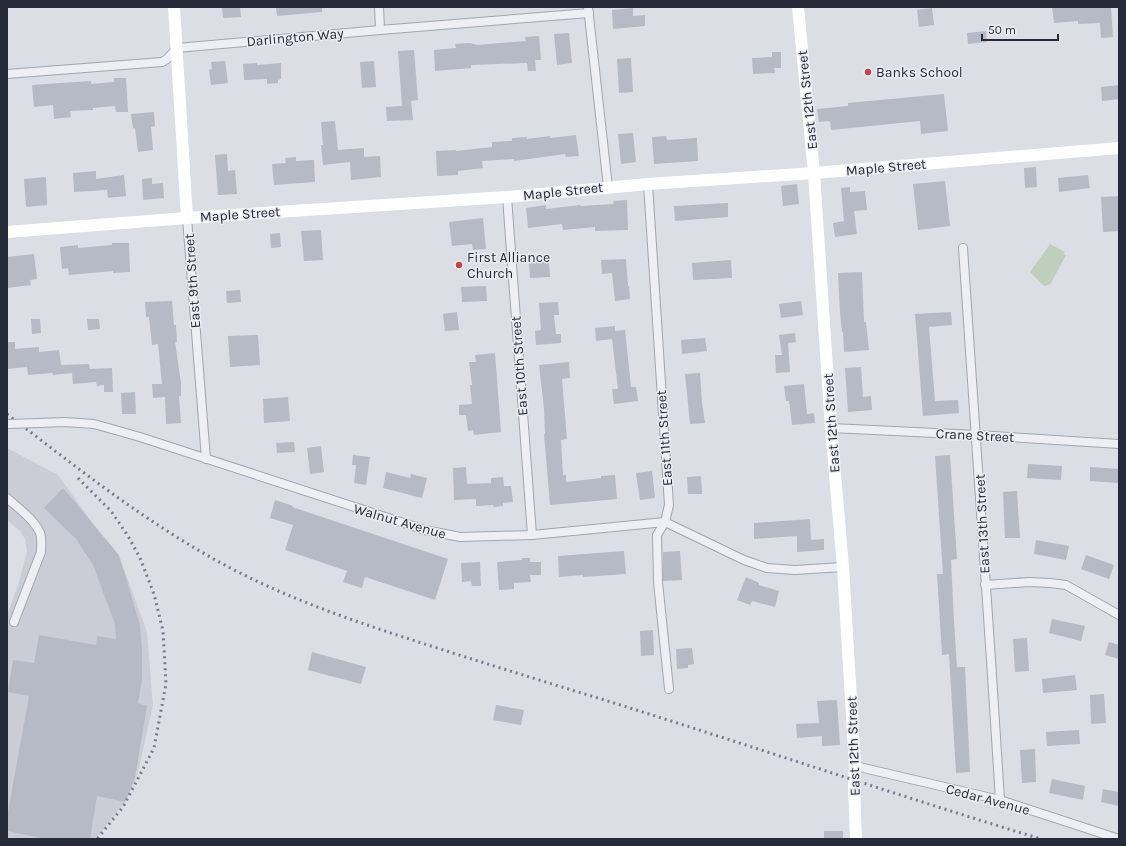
<svg xmlns="http://www.w3.org/2000/svg" width="1126" height="846" font-family="Karla,sans-serif">
<style>
.built{fill:#cacdd6}
.green{fill:#bfcfbd}
.building{fill:#b6bac5}
.lines{fill:none;stroke-linecap:round;stroke-linejoin:round}
.street-casing{stroke:#a2a5ae;stroke-width:10}
.street{stroke:#eeeff4;stroke-width:8}
.secondary{stroke:#fff;stroke-width:12}
.rail{stroke:#767c8e;stroke-width:3;stroke-dasharray:2 4;stroke-linecap:butt}
.street-bridge-casing{stroke:#a2a5ae;stroke-width:10;stroke-linecap:butt}
.street-bridge{stroke:#eeeff4;stroke-width:8}
.poi-dot{fill:#c64547;stroke:#ebedf3;stroke-width:1.5}
.labels{text-anchor:middle;stroke-width:3;stroke-linejoin:round;paint-order:stroke}
.street-label{font-size:14px;fill:#262b3a;stroke:#ebedf3}
.poi-label{font-size:14px;fill:#262b3a;stroke:#ebedf3;text-anchor:start}
</style>
<rect width="100%" height="100%" fill="#dcdee5"/>
<path class="built" d="M7,448L58,475L122,564L147,632L153,706L137,776L127,799L96,839H7V616L19,582L27,551L25,539L20,531L7,520Z"/>
<path class="green" d="M1050,244L1065,252L1064,254L1066,255L1051,283L1049,285L1044,286L1030,272Z"/>
<g class="building">
<path d="M222,7H240L241,17L223,18Z"/>
<path d="M276,7H322V12L277,16Z"/>
<path d="M1052,7H1111L1113,37L1101,38L1100,23L1078,24V21L1054,23Z"/>
<path d="M633,8V16L645,15V26L613,29L612,10Z"/>
<path d="M932,8L934,25L919,27L917,10Z"/>
<path d="M986,31L987,42L968,44L967,33Z"/>
<path d="M569,33L572,63L557,65L554,34Z"/>
<path d="M539,36L541,60H535L536,71H528L527,63L471,65V68L435,71L434,50L456,48L455,44L470,43L477,45L526,41L525,37Z"/>
<path d="M414,50L418,100L411,101L413,120L387,121L386,107L402,106L398,51Z"/>
<path d="M772,52H781V68H774L775,73L753,74L752,58L772,57Z"/>
<path d="M631,58L633,92L619,93L617,59Z"/>
<path d="M225,61L228,83L211,85L209,70L212,69L211,62Z"/>
<path d="M374,61L376,87L362,88L360,62Z"/>
<path d="M257,63V65L281,63V79L278,80V83L267,84V79L244,80L243,64Z"/>
<path d="M114,78H126L128,112H116L115,106L93,108V110L70,111L71,117L54,119L53,105L34,107L32,85L91,81V84L114,82Z"/>
<path d="M1119,85V99L1102,101L1101,87Z"/>
<path d="M944,94L948,131L921,134L920,121L831,130L830,121L819,122L817,109L848,106V103Z"/>
<path d="M154,112L155,126L151,127L153,150L138,152L135,128L133,129L131,114Z"/>
<path d="M335,121L338,150L364,148V157L380,156L381,177L351,180L350,162L323,165L321,145H323L321,122Z"/>
<path d="M633,133L636,162L621,164L618,134Z"/>
<path d="M576,135L579,156L566,157L565,154L514,161V159L482,161L483,168L458,171V175L437,176L436,151L456,150V151L492,147V142L512,141V138L527,137V139L550,136V138Z"/>
<path d="M666,136L667,140L697,138L698,161L654,164L652,137Z"/>
<path d="M227,154L228,171L235,170L237,194L218,195L215,155Z"/>
<path d="M296,157V161L314,160L315,182L274,185L272,164L286,163L285,158Z"/>
<path d="M1036,167L1037,187L1025,188L1024,168Z"/>
<path d="M96,171V179L124,175L126,196L108,198L107,190L74,192L73,173Z"/>
<path d="M1088,175L1090,188L1059,192L1058,178Z"/>
<path d="M46,177L47,205L26,207L24,179Z"/>
<path d="M152,178V184L163,183L164,198L143,200L142,179Z"/>
<path d="M945,181L950,226L918,230L913,184Z"/>
<path d="M797,184L799,204L783,206L781,186Z"/>
<path d="M850,187V192L865,191L867,210L854,211L857,234L835,237L833,223L844,221L841,188Z"/>
<path d="M1119,196V231L1103,232L1101,197Z"/>
<path d="M627,200L628,230L595,231V227L563,230L562,224L528,228L526,208L546,205V209L580,205L581,206L614,204L613,201Z"/>
<path d="M728,203V217L675,221L674,206Z"/>
<path d="M483,218L486,249L473,250L472,244L452,246L449,222Z"/>
<path d="M321,230L323,260L304,261L301,231Z"/>
<path d="M280,233L281,247L271,248L270,234Z"/>
<path d="M112,243H129L130,272L113,273V271L69,275L68,268L62,269L60,247L78,245V248L112,245Z"/>
<path d="M34,254L37,279L30,280L31,285L7,288V257Z"/>
<path d="M626,259L628,286H629L630,299L615,301L612,273L602,274L601,260Z"/>
<path d="M731,260L732,278L693,280L692,263Z"/>
<path d="M549,262L550,277L530,278L529,263Z"/>
<path d="M862,272L864,322H866L869,350L844,352L843,332H842L840,313L838,273Z"/>
<path d="M486,286L487,301L462,302L461,287Z"/>
<path d="M240,290L241,302L227,303L226,291Z"/>
<path d="M172,301L174,325H176L177,342H175L181,383V396H179L181,423L166,424L165,397L153,398L152,384H162L158,344L152,345L149,317H146L145,302Z"/>
<path d="M801,301L803,315L781,318L779,304Z"/>
<path d="M558,302L559,315H554L556,334H561V343L536,345L535,331L541,330L539,303Z"/>
<path d="M457,312L459,330L445,331L443,314Z"/>
<path d="M951,312L952,325L929,327L935,401L958,400L959,413L923,416L915,314Z"/>
<path d="M31,319H40L41,333L32,334Z"/>
<path d="M87,319H99L100,329L88,330Z"/>
<path d="M615,326V331L625,330L631,387H636L638,401L614,404L612,389H618L612,339L596,341L595,328Z"/>
<path d="M795,333L796,342L788,343L790,372L776,373L775,355H782L779,335Z"/>
<path d="M258,335L260,365L230,367L228,336Z"/>
<path d="M705,338L707,351L682,354L681,340Z"/>
<path d="M7,342H15V349L39,347V352L59,350L61,365L89,364L90,369L112,368L113,392H104V385L97,386L96,382L73,384L72,373L53,375L52,373L28,375L27,367L7,369Z"/>
<path d="M495,353L501,432L474,435L473,430L468,431L466,415H459V405L472,404L470,385H472L469,362H476L475,355Z"/>
<path d="M569,362L570,378L562,379L567,439L561,440L563,475H566V482L601,478V476L615,475L617,499L550,505L544,434H545L544,408L539,365Z"/>
<path d="M861,367L863,397L871,396L872,410L848,412L845,368Z"/>
<path d="M700,373L702,403L705,423L690,424L685,374Z"/>
<path d="M804,384L807,414L814,413L815,423L792,425L789,401H786L784,386Z"/>
<path d="M135,392L136,414H122L121,393Z"/>
<path d="M288,397L290,421L264,423L263,399Z"/>
<path d="M294,442L295,452L277,453L276,443Z"/>
<path d="M321,446L324,472L310,474L307,448Z"/>
<path d="M353,455L370,457L366,485L354,483L356,465H352Z"/>
<path d="M950,455L957,559L951,560L954,621L957,667H965L970,772L956,773L949,654L942,655L937,574H943L935,456Z"/>
<path d="M1028,464L1062,466L1061,480L1027,478Z"/>
<path d="M466,467L467,484L491,483V478L503,477L504,486H511L513,502L503,503V506L494,507L493,505L476,506V499L454,500L453,468Z"/>
<path d="M1090,467L1119,469V483L1090,481Z"/>
<path d="M652,471L655,498L640,500L636,473Z"/>
<path d="M386,472L410,478L411,474L427,478L422,498L383,488Z"/>
<path d="M701,476L702,494H688L687,477Z"/>
<path d="M63,488L119,555L140,625L142,650V680L138,703L147,706L135,778L125,802L97,796L90,839H46L7,831V817L29,696L8,692L13,660L34,663L39,635L96,645L97,636L116,639L115,624L93,565L76,539L44,508Z"/>
<path d="M1017,491L1020,538H1005L1003,492Z"/>
<path d="M275,500L293,506L292,507L448,559L435,600L365,577L362,588L343,582L347,571L285,550L293,525L270,518Z"/>
<path d="M810,519L811,540L824,539V550L797,552V536L754,539V523Z"/>
<path d="M1036,540L1069,546L1066,560L1034,554Z"/>
<path d="M624,551L626,574L583,577V575L559,577L558,556Z"/>
<path d="M680,551L682,580L663,581V552Z"/>
<path d="M1086,555L1114,565L1109,579L1081,569Z"/>
<path d="M522,558H530V562H541V575H530L531,582L514,583V589L499,590L497,562L522,560Z"/>
<path d="M480,562L481,586H472L471,581L462,582L461,563Z"/>
<path d="M746,577L759,583V585L779,591L775,607L752,601L750,605L737,600Z"/>
<path d="M1052,619L1085,626L1081,641L1049,633Z"/>
<path d="M653,630L654,655L641,656L640,631Z"/>
<path d="M1027,638L1029,671L1015,672L1013,639Z"/>
<path d="M1109,642L1119,645V659L1105,655Z"/>
<path d="M692,648L694,664L688,665V668L677,669L676,649Z"/>
<path d="M312,652L366,667L361,684L308,670Z"/>
<path d="M1075,675L1077,690L1043,693L1042,679Z"/>
<path d="M1104,694L1106,723L1091,724L1090,695Z"/>
<path d="M837,700L840,745L822,746V736L797,738L796,724L819,723L817,701Z"/>
<path d="M496,705L524,710L521,725L493,720Z"/>
<path d="M1079,730L1080,744L1047,746L1046,732Z"/>
<path d="M1035,749L1036,782L1022,783L1020,750Z"/>
<path d="M1052,779L1085,786L1083,800L1049,793Z"/>
<path d="M1103,789L1119,792V806L1101,802Z"/>
<rect x="824" y="831" width="19" height="8"/>
</g>
<g class="lines">
<defs>
<g id="street">
<path d="M379,7L380,30"/>
<path d="M588,7L608,187"/>
<path d="M7,74L162,62L167,59L177,48L380,30L589,13"/>
<path d="M648,184L669,505L665,522L657,535L658,582L669,689"/>
<path d="M507,197L532,535"/>
<path d="M187,218L206,459"/>
<path d="M963,248C977,432 988,616 1000,800"/>
<path d="M40,423L64,422L94,424L140,437L425,530L460,537L532,535L665,522L744,560L767,568L795,570L843,567"/>
<path d="M831,428L977,435L1119,444"/>
<path d="M7,498C18,508 34,519 40,533C42,538 41,546 41,552L14,622"/>
<path d="M985,585L1029,582L1050,583L1066,585L1119,615"/>
<path d="M855,766L1000,800L1119,839"/>
</g>
</defs>
<use href="#street" class="street-casing"/>
<use href="#street" class="street"/>
<g class="secondary">
<path d="M174,7L187,218"/>
<path d="M798,7L814,173L831,428L843,567L855,766L854,786L856,839"/>
<path d="M7,232L187,218L507,197L648,184L814,173L1119,148"/>
</g>
<g class="rail">
<path d="M7,414C76,467 144,521 221,563C287,599 359,623 431,646C487,664 542,681 598,698C746,744 893,794 1041,839"/>
<path d="M78,478L111,511L128,536L140,558L154,594L163,631L166,684L154,748L123,807L97,839"/>
</g>
<defs>
<path id="street-bridge" d="M8,424L40,423"/>
</defs>
<use href="#street-bridge" class="street-bridge-casing"/>
<use href="#street-bridge" class="street-bridge"/>
</g>
<g class="poi-dot">
<circle cx="868" cy="72" r="4"/>
<circle cx="459" cy="265" r="4"/>
</g>
<g class="labels">
<g class="street-label">
<text transform="translate(295 37) rotate(-5)" y="5">Darlington Way</text>
<text transform="translate(807 100) rotate(-96)" y="5">East 12th Street</text>
<text transform="translate(886 167) rotate(-5)" y="5">Maple Street</text>
<text transform="translate(563 191) rotate(-6)" y="5">Maple Street</text>
<text transform="translate(240 214) rotate(-4)" y="5">Maple Street</text>
<text transform="translate(192 281) rotate(-94)" y="5">East 9th Street</text>
<text transform="translate(519 366) rotate(-94)" y="5">East 10th Street</text>
<text transform="translate(831 423) rotate(-94)" y="5">East 12th Street</text>
<text transform="translate(975 435) rotate(3)" y="5">Crane Street</text>
<text transform="translate(664 438) rotate(-94)" y="5">East 11th Street</text>
<text transform="translate(400 521) rotate(16)" y="5">Walnut Avenue</text>
<text transform="translate(982 524) rotate(-93)" y="5">East 13th Street</text>
<text transform="translate(853 746) rotate(-92)" y="5">East 12th Street</text>
<text transform="translate(988 799) rotate(15)" y="5">Cedar Avenue</text>
</g>
<g class="poi-label">
<text x="876" y="77">Banks School</text>
<text x="467" y="262">First Alliance<tspan x="467" dy="16">Church</tspan></text>
</g>
</g>
<rect width="1126" height="846" fill="none" stroke="#262b3a" stroke-width="16"/>
<path d="M982 34v6h76v-6" fill="none" stroke="#262b3a" stroke-width="2"/>
<text x="988" y="34" font-size="12" fill="#262b3a" stroke="#ebedf3" stroke-width="3" paint-order="stroke">50 m</text>
</svg>
